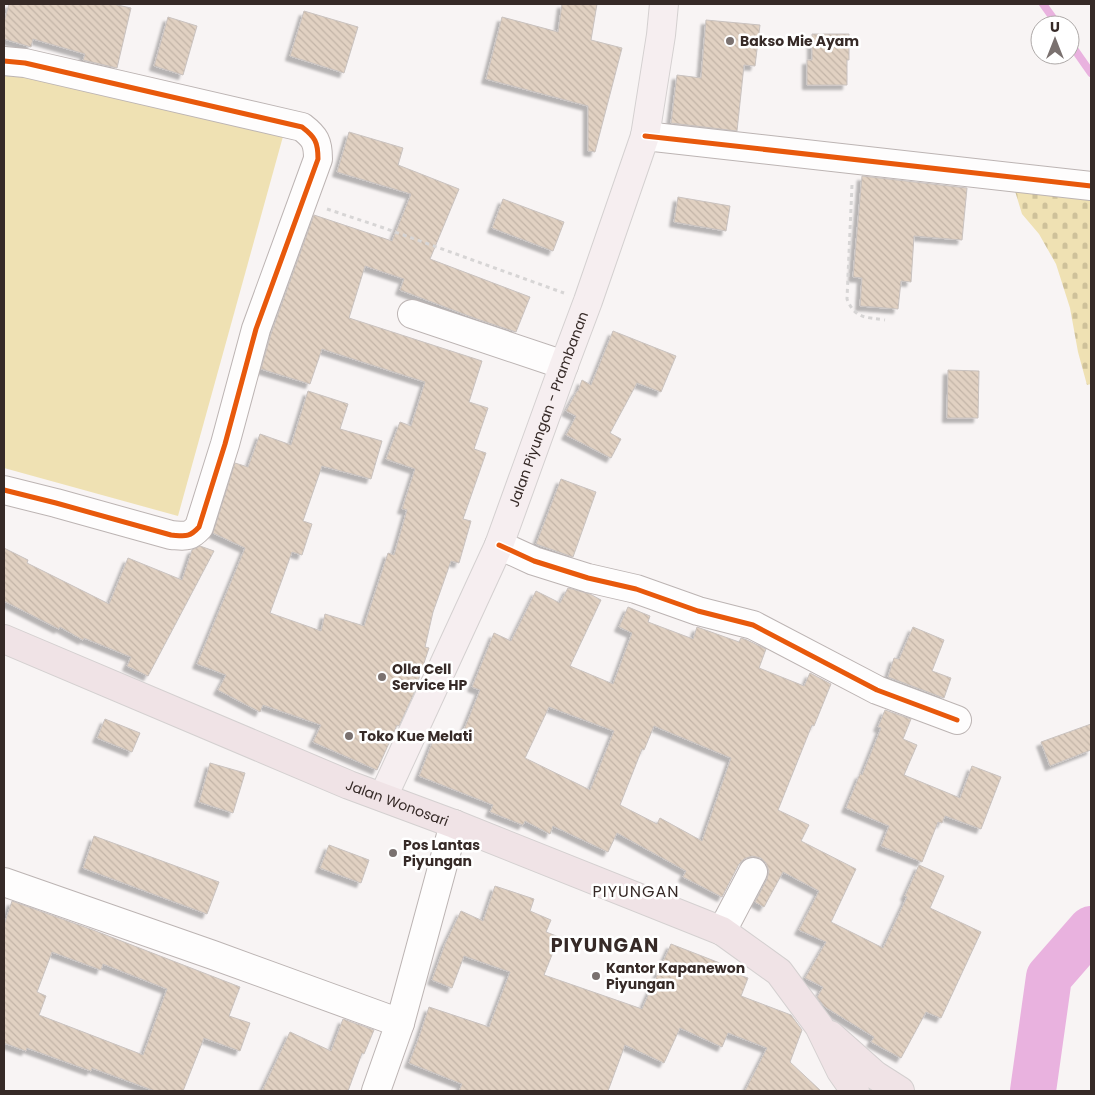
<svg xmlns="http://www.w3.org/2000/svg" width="1095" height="1095" font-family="Poppins,sans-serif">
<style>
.green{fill:#efe1b3}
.cemetery{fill:url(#cemetery-stones)}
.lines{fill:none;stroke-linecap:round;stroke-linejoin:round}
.stream{stroke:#e9b2df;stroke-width:8}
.river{stroke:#e9b2df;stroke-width:46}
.building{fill:url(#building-back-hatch);stroke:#c9c2bf;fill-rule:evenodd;filter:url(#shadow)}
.minor-casing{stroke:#bcb4b3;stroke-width:30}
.major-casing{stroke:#d4d0d0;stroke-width:30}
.highway-casing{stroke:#d4d0d0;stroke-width:30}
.path{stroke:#d7d5d5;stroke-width:3;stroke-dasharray:4 4;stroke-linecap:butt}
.minor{stroke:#fefdfd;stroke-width:28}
.major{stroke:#f6eef0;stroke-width:28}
.highway{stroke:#f0e3e6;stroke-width:28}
.cycleway-casing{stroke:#fff;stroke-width:8}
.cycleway{stroke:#e8590c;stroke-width:5}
.poi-dot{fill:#7a716f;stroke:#fff;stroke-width:2}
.labels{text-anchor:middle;stroke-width:5;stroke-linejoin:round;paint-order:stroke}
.poi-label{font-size:14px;font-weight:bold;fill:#362a27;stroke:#fff;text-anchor:start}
.street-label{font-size:14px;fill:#362a27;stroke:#fff}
.quarter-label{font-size:16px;letter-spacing:1px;fill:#362a27;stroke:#fff}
.district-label{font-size:19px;font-weight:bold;letter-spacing:1px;fill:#362a27;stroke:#fff}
</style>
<defs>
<pattern id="cemetery-stones" width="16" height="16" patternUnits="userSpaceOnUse" patternTransform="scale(1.25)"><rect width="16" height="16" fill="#efe1b3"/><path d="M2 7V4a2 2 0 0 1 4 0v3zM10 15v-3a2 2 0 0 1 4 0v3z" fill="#cec19a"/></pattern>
<pattern id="building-back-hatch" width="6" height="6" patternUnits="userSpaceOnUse" patternTransform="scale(1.25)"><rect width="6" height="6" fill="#e1d1c2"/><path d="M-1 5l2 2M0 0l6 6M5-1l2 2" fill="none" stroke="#c2b4a7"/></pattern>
<filter id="shadow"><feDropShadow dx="-4.5" dy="4.5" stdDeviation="1" flood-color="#0004"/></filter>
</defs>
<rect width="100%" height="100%" fill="#f8f4f4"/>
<path class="green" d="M11,47L287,122L178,516L4,468V74Z"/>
<path class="cemetery" d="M1015,191L1091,197V384L1087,385L1078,352L1070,308L1056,264L1039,234L1022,214Z"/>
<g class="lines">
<g class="stream">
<path d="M1043,4L1058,25"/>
<path d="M1070,43L1091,73"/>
</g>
<path class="river" d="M1033,1091L1049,977L1091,929"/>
</g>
<g class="building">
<path d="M9,4H113L131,8L117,68L83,60L85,54L33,39L31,47L4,39V22Z"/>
<path d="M562,4H597L591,40L622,48L595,152L588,151V106L486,79L502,17L558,32Z"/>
<path d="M304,11L358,27L344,73L290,56Z"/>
<path d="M168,17L197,26L183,75L154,66Z"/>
<path d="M706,20L760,25L755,66L744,65L737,131L671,123L677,75L701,78Z"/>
<path d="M812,34H849V60H847V85H807V60H812Z"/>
<path d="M349,132L403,148L398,165L459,189L430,259L530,297L516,332L477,319L400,290L404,279L365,266L349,318L482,361L469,402L488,408L474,449L486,453L463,519L471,521L459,563L451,561L433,612L425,647L429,648L414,693L399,726L397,725L377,770L313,742L321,725L263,705L260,712L218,690L226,675L197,664L245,548L213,533L235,463L248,467L260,434L291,445L308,391L348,404L340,429L382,441L371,479L322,466L303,521L312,524L302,555L292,552L270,613L321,631L325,614L364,626L388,553L394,555L407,510L402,509L415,469L386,459L400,422L411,426L425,382L322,349L310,384L261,369L271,334L314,215L392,241L411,194L337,172Z"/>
<path d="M862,176L967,188L962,240L914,236L911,282L901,281L898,309L860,306L862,278L853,277Z"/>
<path d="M678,197L730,206L726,231L674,222Z"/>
<path d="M503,199L564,222L553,251L492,228Z"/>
<path d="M613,331L676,356L661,392L637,383L610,433L621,439L611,458L566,435L576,416L566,411L577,391H578L582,380L591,385Z"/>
<path d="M948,370L979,371L978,418H947Z"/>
<path d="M561,479L596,492L573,557L536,544Z"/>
<path d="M200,546L214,551L148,676L127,666L131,657L84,638L83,640L60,627L59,629L4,601V548L28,560L27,563L109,604L128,558L182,580L192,550Z"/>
<path d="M568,588L590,594L601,600L570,666L613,684L632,633L619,627L628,607L650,616L648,622L693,639L697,627L739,642L741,638L747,640L766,649L759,668L804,686L810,673L831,684L814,726L812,725L778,810L809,825L801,841L856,869L831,922L883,948L907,897L905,896L919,865L944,876L930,908L981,932L941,1018L926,1012L901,1058L871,1042L874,1037L825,1007L817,997L823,987L805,978L826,942L799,930L819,891L783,872L764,907L755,902L767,879L769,871L766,863L761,858L752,856L744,859L739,864L722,897L683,877L686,871L617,833L608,852L553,826L550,834L525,821L523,825L490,812L493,805L419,776L436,733L459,742L480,690L472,687L494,633L511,641L536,591L560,603ZM549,707L614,731L590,790L525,758ZM654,726L731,758L702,841L660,818L657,824L620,805L642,749L644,750Z"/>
<path d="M913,627L944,640L932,671L951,678L944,698L888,677L894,658L899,659Z"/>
<path d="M885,710L911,719L903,739L917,745L904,775L960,798L972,766L1001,777L981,829L945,816L942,823L938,822L922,862L881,846L889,826L846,808L860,774L862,775L881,728L878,727Z"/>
<path d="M105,719L140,733L132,752L97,738Z"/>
<path d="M1091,724V750L1050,766L1041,742Z"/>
<path d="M210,763L245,773L233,813L199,802Z"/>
<path d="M94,836L219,882L207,914L83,868Z"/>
<path d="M329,845L369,860L361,883L320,868Z"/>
<path d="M495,886L534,899L530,911L551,920L546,932L559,937L544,975L642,1009L671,944L730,967L728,971L748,978L741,996L791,1015L802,1030L790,1062L821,1091H745L767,1048L728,1033L722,1047L680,1028L664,1063L625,1045L608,1091H459L462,1084L409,1063L419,1037L429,1007L489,1027L510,972L464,956L452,988L432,980L445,944L461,911L483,921Z"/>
<path d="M12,901L93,930L240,987L229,1016L250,1023L240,1051L204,1038L183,1091H155L92,1068L91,1071L27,1048L26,1051L4,1043V925ZM52,952L101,970L103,964L167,989L143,1055L39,1015L46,996L37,992Z"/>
<path d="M343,1019L374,1030L364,1054L362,1053L348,1091H262L290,1032L331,1051Z"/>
</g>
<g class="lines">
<defs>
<g id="minor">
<path d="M4,61L25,63L302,127C315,137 318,142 318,159L256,329L225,444L199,527C189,538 185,536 171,535L56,503L4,490"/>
<path d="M645,136L1091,186"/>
<path d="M412,314L564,365"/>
<path d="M499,545L534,561L588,578L636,589L698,611L753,625L877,690L957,720"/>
<path d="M4,882L213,955L400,1023"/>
<path d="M722,931L753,872"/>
<path d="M376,1091L400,1023L454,824"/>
</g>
<g id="major">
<path id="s1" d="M383,797L499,545L564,365L588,301L645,136L661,35L664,4"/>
</g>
<g id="highway">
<path id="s2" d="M4,639L349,785L454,824L722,931L779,972L819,1026L841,1071L855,1091"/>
<path d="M830,1035L875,1075L900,1091"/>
</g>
</defs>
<use href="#minor" class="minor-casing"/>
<use href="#major" class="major-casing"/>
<use href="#highway" class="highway-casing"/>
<g class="path">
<path d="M852,185L847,299C855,319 866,317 885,320"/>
<path d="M327,209L384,228L564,293"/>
</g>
<use href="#minor" class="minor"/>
<use href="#major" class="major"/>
<use href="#highway" class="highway"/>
<defs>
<g id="cycleway">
<path d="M4,61L25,63L302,127C315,137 318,142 318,159L256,329L225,444L199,527C189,538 185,536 171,535L56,503L4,490"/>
<path d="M645,136L1091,186"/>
<path d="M499,545L534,561L588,578L636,589L698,611L753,625L877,690L957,720"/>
</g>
</defs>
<use href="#cycleway" class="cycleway-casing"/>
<use href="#cycleway" class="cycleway"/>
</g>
<g class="poi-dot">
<circle cx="730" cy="41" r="5"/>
<circle cx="382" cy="677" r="5"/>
<circle cx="349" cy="736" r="5"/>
<circle cx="393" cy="853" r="5"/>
<circle cx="596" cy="976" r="5"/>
</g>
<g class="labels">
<g class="poi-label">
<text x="740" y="46">Bakso Mie Ayam</text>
<text x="392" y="674">Olla Cell<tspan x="392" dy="16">Service HP</tspan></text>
<text x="359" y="741">Toko Kue Melati</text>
<text x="403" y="850">Pos Lantas<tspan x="403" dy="16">Piyungan</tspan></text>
<text x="606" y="973">Kantor Kapanewon<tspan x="606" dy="16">Piyungan</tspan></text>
</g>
<g class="street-label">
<text dy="5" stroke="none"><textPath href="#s1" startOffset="422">Jalan Piyungan - Prambanan</textPath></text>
<text dy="5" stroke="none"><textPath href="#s2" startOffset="426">Jalan Wonosari</textPath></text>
</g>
<g class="quarter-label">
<text x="636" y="897">PIYUNGAN</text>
</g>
<g class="district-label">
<text x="605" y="952">PIYUNGAN</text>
</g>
</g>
<rect width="1095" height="1095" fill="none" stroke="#362a27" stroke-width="10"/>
<g transform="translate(1055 40)"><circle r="24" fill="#ffffff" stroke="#afaaa9"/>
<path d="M0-4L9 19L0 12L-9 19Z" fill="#7a716f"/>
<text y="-8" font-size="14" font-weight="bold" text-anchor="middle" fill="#362a27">U</text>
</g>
</svg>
